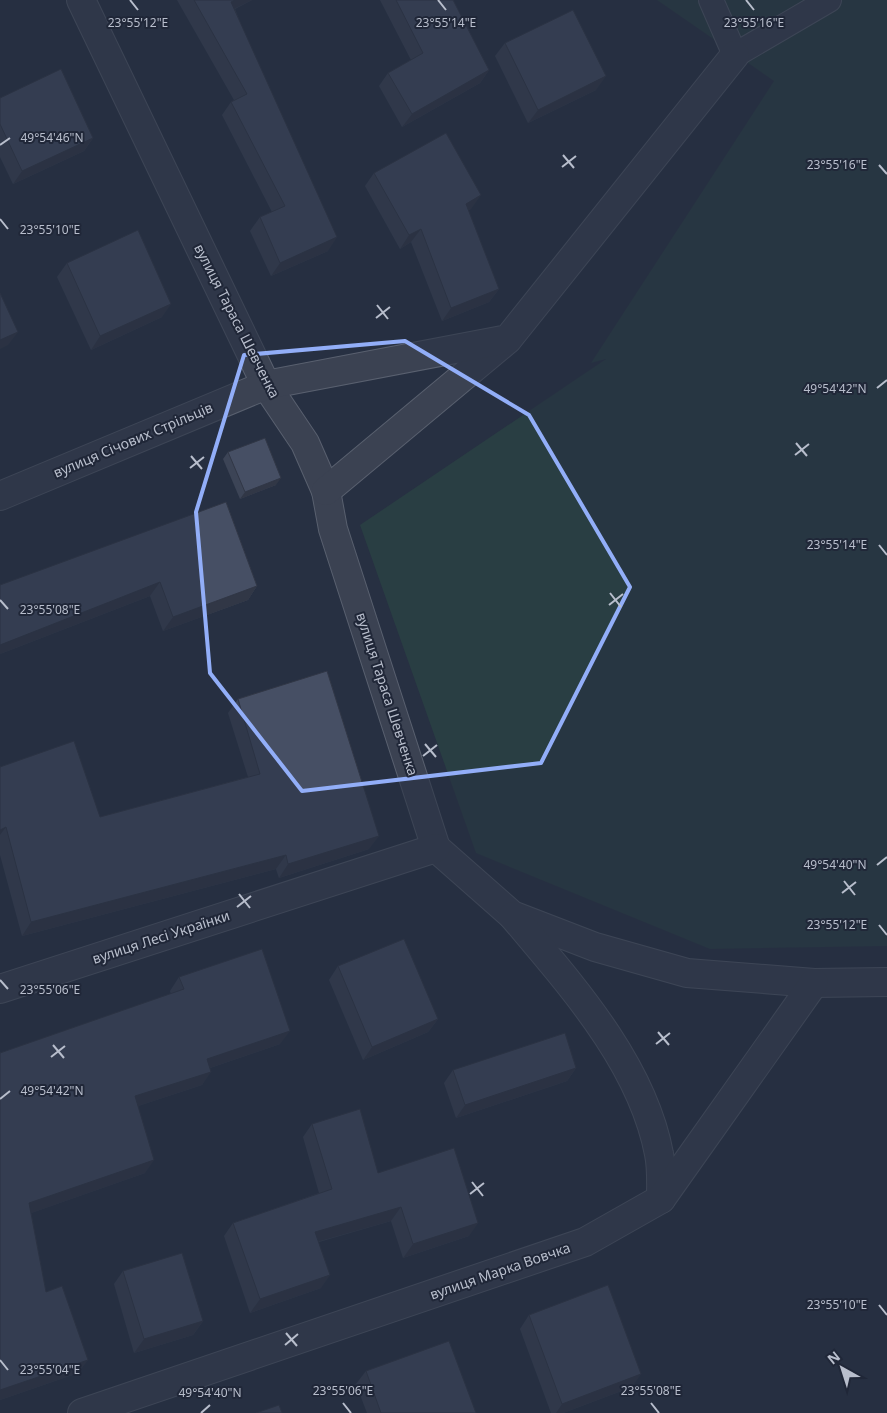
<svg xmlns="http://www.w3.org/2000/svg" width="887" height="1413" font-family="'Noto Sans',sans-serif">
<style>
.green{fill:#293e43}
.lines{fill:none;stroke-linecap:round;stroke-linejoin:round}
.service-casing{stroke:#59606f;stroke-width:26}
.minor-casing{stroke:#59606f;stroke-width:30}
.service{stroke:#3b4252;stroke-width:24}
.minor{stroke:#3b4252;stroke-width:28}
.wall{fill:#3c4456}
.shaded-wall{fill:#313746}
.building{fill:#464f64;stroke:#313746}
.marked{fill:none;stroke:#92aef8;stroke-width:4;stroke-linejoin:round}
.ticks{fill:none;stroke:#b8becc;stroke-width:2}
.labels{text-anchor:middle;stroke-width:4;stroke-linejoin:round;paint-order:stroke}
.street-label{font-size:14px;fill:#b8becc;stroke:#202738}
.ticks-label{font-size:12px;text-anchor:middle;fill:#b8becc;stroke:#202738;stroke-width:4;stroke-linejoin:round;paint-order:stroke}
</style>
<rect width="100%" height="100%" fill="#273042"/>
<path class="green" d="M657,0H887V946L710,949L476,853L360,525L606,359L591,363L774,81Z"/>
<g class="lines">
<defs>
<path id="service" d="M711,0L735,55L829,0"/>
<g id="minor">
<path d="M81,0L266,385L305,443L326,491L333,529L436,848"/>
<path d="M326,491L507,340"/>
<path d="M0,496L266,385L508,339L735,55"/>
<path d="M436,848L512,915L595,947L687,973L814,983L887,982"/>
<path d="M513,916C570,984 642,1063 659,1154C662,1168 661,1185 661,1199"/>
<path d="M0,989L436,848"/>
<path d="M82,1413L585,1242L661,1199L814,983"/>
</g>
</defs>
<use href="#service" class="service-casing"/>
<use href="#minor" class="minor-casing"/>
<use href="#service" class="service"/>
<use href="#minor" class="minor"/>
</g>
<g class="wall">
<path d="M177,0H252L235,9L328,251L271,276L250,231L260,217L272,212L222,115L231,102L234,100Z"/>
<path d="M380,0H453L489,70L480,83L402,127L379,86L388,73L411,60Z"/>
<path d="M505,43L596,90L528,123L495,56Z"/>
<path d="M0,98L93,138L84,151L13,184L0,157Z"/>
<path d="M374,173L471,209L468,210L499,289L489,302L442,321L411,242L400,249L365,186Z"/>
<path d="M67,263L162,317L91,350L57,277Z"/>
<path d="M228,452L276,485L240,499L223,459Z"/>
<path d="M226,502L257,586L248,600L163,631L150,596L0,654Z"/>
<path d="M238,699L369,849L279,878L276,869L22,936L0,855V767L100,817L248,777L228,713Z"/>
<path d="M338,966L438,1019L428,1032L363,1060L329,980Z"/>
<path d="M179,977L280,1044L210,1068L202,1085L138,1106L145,1173L31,1213L46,1292L78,1373L0,1400V1053L171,994L170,991Z"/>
<path d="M576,1068L567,1081L456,1118L444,1083L453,1070Z"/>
<path d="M312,1124L378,1173L469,1236L403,1258L391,1221L319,1242L321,1288L250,1313L224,1236L233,1223L319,1193L303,1137Z"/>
<path d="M123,1271L203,1321L193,1335L134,1353L114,1284Z"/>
<path d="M529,1315L632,1387L563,1413H551L520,1329Z"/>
<path d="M366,1371L476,1413H367L356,1384Z"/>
</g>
<g class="shaded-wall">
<path d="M235,0H252L222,15L231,2Z"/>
<path d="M489,70L480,83L402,127L412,114Z"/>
<path d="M606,76L596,90L528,123L538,110Z"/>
<path d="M93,138L84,151L13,184L22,171Z"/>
<path d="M481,195L471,209L456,217L466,204Z"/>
<path d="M421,229L411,242L400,249L409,235Z"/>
<path d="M337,237L328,251L271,276L280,263Z"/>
<path d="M499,289L489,302L442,321L451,308Z"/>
<path d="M171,304L162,317L91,350L100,336Z"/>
<path d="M18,332L8,345L0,349V340Z"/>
<path d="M281,478L276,485L240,499L245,492Z"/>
<path d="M160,582L150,596L0,654V645Z"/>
<path d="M257,586L248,600L163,631L173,617Z"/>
<path d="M6,827L0,835V830Z"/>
<path d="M379,836L369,849L279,878L288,864Z"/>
<path d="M286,855L276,869L22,936L31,922Z"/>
<path d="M438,1019L428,1032L363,1060L372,1047Z"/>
<path d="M290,1031L280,1044L198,1072L207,1059Z"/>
<path d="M576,1068L567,1081L456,1118L465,1105Z"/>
<path d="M211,1072L202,1085L126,1110L135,1096Z"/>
<path d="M154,1160L145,1173L20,1217L29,1203Z"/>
<path d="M401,1207L391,1221L306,1245L315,1232Z"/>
<path d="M478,1223L469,1236L403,1258L413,1244Z"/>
<path d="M330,1275L321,1288L250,1313L260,1299Z"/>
<path d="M203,1321L193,1335L134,1353L144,1339Z"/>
<path d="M88,1360L78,1373L0,1400V1390Z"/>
<path d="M641,1374L632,1387L563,1413H556L562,1404Z"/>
</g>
<g class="building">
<path d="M194,0H235L231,2L337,237L280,263L260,217L285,206L231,102L247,94Z"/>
<path d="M396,0H453L489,70L412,114L388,73L423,53Z"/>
<path d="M573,10L606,76L538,110L505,43Z"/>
<path d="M61,69L93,138L22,171L0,124V98Z"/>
<path d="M446,133L481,195L466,204L499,289L451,308L421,229L409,235L374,173Z"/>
<path d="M138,230L171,304L100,336L67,263Z"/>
<path d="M0,293L18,332L0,340Z"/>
<path d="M265,438L281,478L245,492L228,452Z"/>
<path d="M226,502L257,586L173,617L160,582L0,645V585Z"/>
<path d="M327,671L379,836L288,864L286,855L31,922L6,827L0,830V767L74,741L100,817L260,774L238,699Z"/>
<path d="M404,939L438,1019L372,1047L338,966Z"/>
<path d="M262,949L290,1031L207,1059L211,1072L135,1096L154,1160L29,1203L46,1292L62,1286L88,1360L0,1390V1053L184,989L179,977Z"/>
<path d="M565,1033L576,1068L465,1105L453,1070Z"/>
<path d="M360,1109L378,1173L454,1148L478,1223L413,1244L401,1207L315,1232L330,1275L260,1299L233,1223L332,1189L312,1124Z"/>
<path d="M182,1253L203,1321L144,1339L123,1271Z"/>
<path d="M608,1285L641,1374L562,1404L529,1315Z"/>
<path d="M449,1341L476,1413H381L366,1371Z"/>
<path d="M279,1405L282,1413H256Z"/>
</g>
<path d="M0 0H887V1413H0ZM405,341L529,415L630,587L541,763L302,791L210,673L196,512L244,355Z" fill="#273042" fill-opacity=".55" fill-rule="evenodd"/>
<path class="marked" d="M405,341L529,415L630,587L541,763L302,791L210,673L196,512L244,355Z"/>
<path class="ticks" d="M130,0L138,10M438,0L446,10M746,0L754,10M0,145L10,138M563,155L574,168M879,165L887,174M562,167L576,156M0,219L8,229M377,305L388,319M376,318L390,307M877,388L887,380M796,443L807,456M795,455L809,444M191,456L202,469M190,468L204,457M879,545L887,555M610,593L621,607M0,600L8,609M609,605L623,594M425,744L436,757M423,756L437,745M877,865L887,857M844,881L855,895M842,893L856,882M239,894L250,908M237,907L251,896M879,925L887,935M0,980L8,989M658,1032L669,1045M656,1044L670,1033M53,1045L64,1058M51,1057L65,1046M0,1099L10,1091M472,1182L483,1196M470,1194L484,1183M879,1305L887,1315M286,1333L297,1346M285,1345L298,1334M0,1360L8,1370M343,1403L351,1413M651,1403L659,1413M201,1413L210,1405"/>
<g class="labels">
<g class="street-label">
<text transform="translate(237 321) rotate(63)" y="5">вулиця Тараса Шевченка</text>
<text transform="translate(133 440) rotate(-23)" y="5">вулиця Січових Стрільців</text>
<text transform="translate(387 694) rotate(72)" y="5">вулиця Тараса Шевченка</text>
<text transform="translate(161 937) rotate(-18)" y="5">вулиця Лесі Українки</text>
<text transform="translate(500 1271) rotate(-19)" y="5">вулиця Марка Вовчка</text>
</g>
</g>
<g class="ticks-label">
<text x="138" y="27">23°55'12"E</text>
<text x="446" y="27">23°55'14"E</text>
<text x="754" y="27">23°55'16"E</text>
<text x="52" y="142">49°54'46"N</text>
<text x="837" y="169">23°55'16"E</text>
<text x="50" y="234">23°55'10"E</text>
<text x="835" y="393">49°54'42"N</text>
<text x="837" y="549">23°55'14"E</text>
<text x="50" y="614">23°55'08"E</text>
<text x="835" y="869">49°54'40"N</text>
<text x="837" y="929">23°55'12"E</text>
<text x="50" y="994">23°55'06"E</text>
<text x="52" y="1095">49°54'42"N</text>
<text x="837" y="1309">23°55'10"E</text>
<text x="50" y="1374">23°55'04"E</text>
<text x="343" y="1395">23°55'06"E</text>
<text x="651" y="1395">23°55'08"E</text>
<text x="210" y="1397">49°54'40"N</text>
</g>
<g transform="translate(842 1368) rotate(321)" stroke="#202738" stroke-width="4" paint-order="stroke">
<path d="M0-4L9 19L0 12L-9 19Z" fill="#b8becc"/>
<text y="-8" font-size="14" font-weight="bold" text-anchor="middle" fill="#b8becc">N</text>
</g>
</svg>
